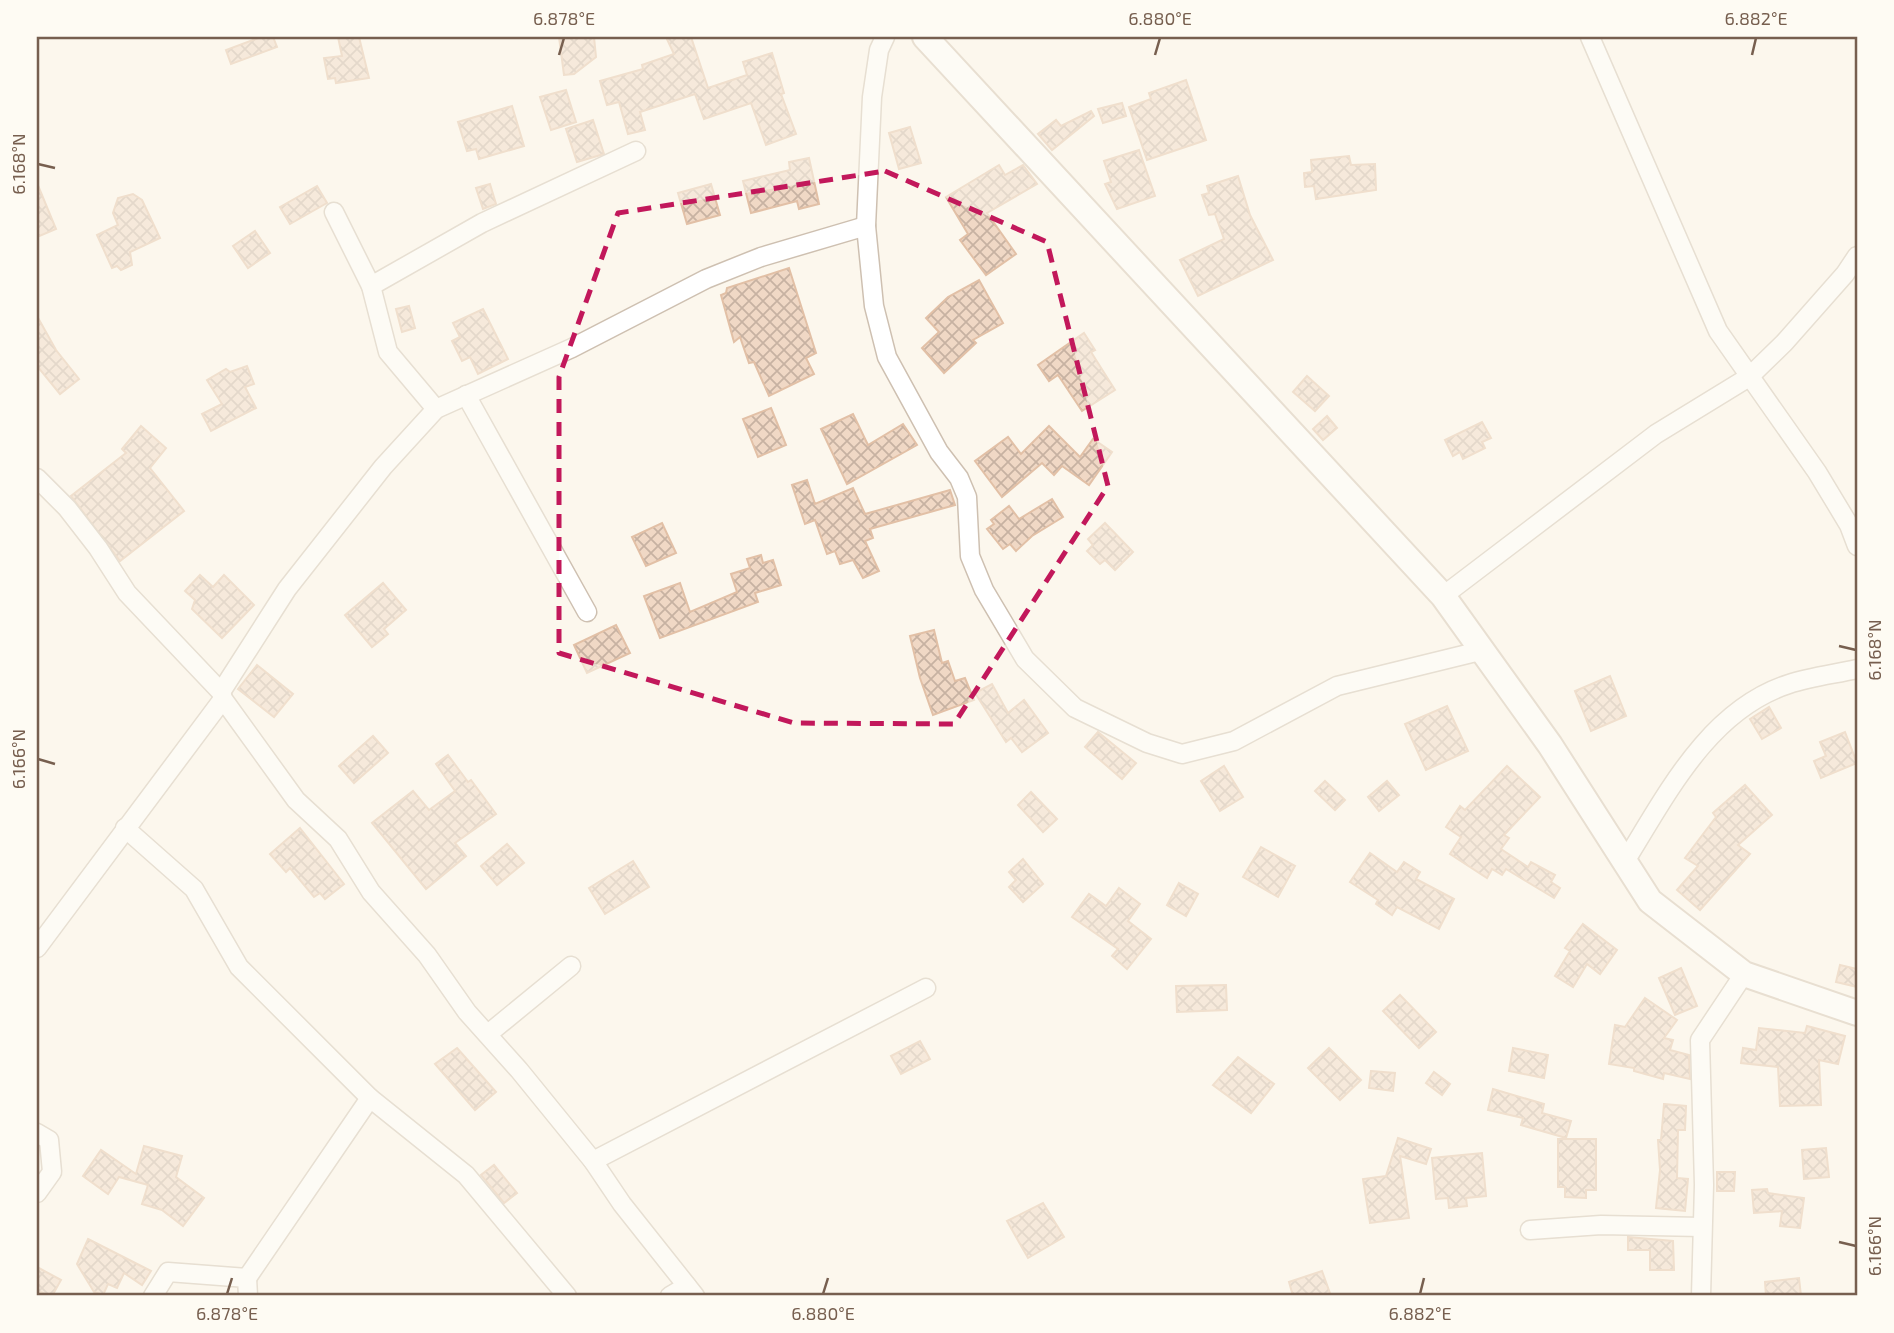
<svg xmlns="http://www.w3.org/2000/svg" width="1894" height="1333" font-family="'Exo 2',sans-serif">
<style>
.building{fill:url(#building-cross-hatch);stroke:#e2c0a6;stroke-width:2}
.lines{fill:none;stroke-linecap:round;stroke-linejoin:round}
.street-casing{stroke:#cec0b1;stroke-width:21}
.secondary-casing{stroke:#d1c0b0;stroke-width:28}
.street{stroke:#fff;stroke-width:18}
.secondary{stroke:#fff;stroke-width:24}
.marked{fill:none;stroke:#c2185b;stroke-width:5;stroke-dasharray:14 9;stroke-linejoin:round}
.ticks{fill:none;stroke:#775f4f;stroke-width:2.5}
.neatline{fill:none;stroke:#775f4f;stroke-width:2.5}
.ticks-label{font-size:18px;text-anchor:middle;fill:#775f4f}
</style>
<defs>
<pattern id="building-cross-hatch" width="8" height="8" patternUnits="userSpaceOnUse" patternTransform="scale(1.75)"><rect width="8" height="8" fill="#f0d8c5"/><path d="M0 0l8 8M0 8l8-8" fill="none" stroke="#c7b2a2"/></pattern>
</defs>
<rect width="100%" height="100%" fill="#fcf7ed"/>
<g class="building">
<path d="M261,37H273L277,47L231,64L226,50Z"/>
<path d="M338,37H359L369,78L336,83L335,78L328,79L324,58L342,56Z"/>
<path d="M559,37H594L596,57L574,74L564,75Z"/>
<path d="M666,37H691L708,88L747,75L743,62L772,53L784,93L781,94L796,134L766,145L751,103L704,119L695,94L640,112L645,130L628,134L619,102L607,105L600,81L643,69L642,65L674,54Z"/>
<path d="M1186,80L1206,140L1147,160L1129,107L1151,99L1149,93Z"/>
<path d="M566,90L576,122L551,130L540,97Z"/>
<path d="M1122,103L1126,116L1103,123L1098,109Z"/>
<path d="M512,106L524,146L479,159L476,149L467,151L458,122Z"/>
<path d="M1091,111L1094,116L1052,150L1038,134L1056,120L1061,126Z"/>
<path d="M593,120L604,154L577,162L566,129Z"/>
<path d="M910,127L921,163L899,169L889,133Z"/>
<path d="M1139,150L1155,196L1117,209L1105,184L1111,182L1104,161Z"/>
<path d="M1349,156L1351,165L1375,164L1376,190L1316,199L1314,186L1305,187L1304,173L1312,172L1311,160Z"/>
<path d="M809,158L819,204L799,209L797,201L751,213L743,181L790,170L789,162Z"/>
<path d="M999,165L1005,175L1023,165L1037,184L987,213L1016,254L986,275L960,240L968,234L946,197Z"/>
<path d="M1238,176L1250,215L1273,260L1198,296L1180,260L1224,239L1215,214L1209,215L1202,195L1209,193L1207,186Z"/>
<path d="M37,183L56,229L37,237Z"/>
<path d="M490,184L496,204L483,209L476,188Z"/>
<path d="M711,184L720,215L687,224L678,193Z"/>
<path d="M317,186L327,203L290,224L280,207Z"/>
<path d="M133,194L142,200L160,238L130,252L132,265L121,270L117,266L112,268L97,235L118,225L113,213L118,198Z"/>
<path d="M255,231L270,253L248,268L233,246Z"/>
<path d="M789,268L816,353L806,358L814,374L769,396L754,362L749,363L740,337L734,342L721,295L726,293L727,288Z"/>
<path d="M979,280L1003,323L973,340L976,343L944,373L922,348L939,332L926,318L948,297Z"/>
<path d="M409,306L415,328L402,332L396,309Z"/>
<path d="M483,309L508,359L478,374L470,357L462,361L452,341L460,337L453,323Z"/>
<path d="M37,316L56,350L79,379L60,394L37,366Z"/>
<path d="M1084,333L1095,350L1091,352L1115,390L1082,411L1058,375L1049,381L1038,365Z"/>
<path d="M247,366L254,384L245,387L256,408L211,431L202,414L222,404L207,380L226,369L230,372Z"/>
<path d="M1307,376L1329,396L1315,411L1293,392Z"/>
<path d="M771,408L786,445L758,457L743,419Z"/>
<path d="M853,414L868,445L903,424L917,445L847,484L821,429Z"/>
<path d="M1327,416L1337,428L1323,440L1313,429Z"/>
<path d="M1482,422L1491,438L1482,442L1485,448L1463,459L1460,452L1453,456L1445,440Z"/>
<path d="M141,426L166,448L150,468L184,511L120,561L71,496L126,453L122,449Z"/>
<path d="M1049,426L1080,457L1093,439L1112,452L1089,485L1062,466L1054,475L1042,463L1002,497L975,461L1008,437L1021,454Z"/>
<path d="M807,480L815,504L853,488L865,514L950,490L955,505L870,529L873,538L865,541L879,571L863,578L853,560L840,564L835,551L827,554L815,520L805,524L792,485Z"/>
<path d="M1052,499L1063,517L1032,536L1016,551L1010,544L1003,549L987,529L994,524L991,520L1009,506L1019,519Z"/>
<path d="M662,523L676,553L646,566L632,537Z"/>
<path d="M1105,523L1133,552L1115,570L1105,560L1100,564L1087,551L1093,545L1088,539Z"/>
<path d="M761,555L763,563L773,560L781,585L755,593L758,602L660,638L644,596L680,583L690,612L737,592L731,574L750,568L747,559Z"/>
<path d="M200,575L213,587L224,575L254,605L222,638L192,609L195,600L185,591Z"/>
<path d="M383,583L406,610L384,629L388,634L372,647L345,615Z"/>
<path d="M616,625L630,653L587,673L574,645Z"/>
<path d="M934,630L942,663L948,661L955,681L965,678L974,700L933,715L920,678L910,636Z"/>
<path d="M257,665L293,694L274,717L238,689Z"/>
<path d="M1610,676L1626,716L1591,731L1575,691Z"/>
<path d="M992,684L1008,713L1024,700L1048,733L1022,752L1011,738L1006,742L975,693Z"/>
<path d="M1447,706L1468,751L1426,770L1405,724Z"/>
<path d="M1769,707L1781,728L1762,739L1750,719Z"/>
<path d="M1098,732L1136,763L1122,779L1085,747Z"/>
<path d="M1845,732L1857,763L1821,778L1814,761L1826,756L1820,742Z"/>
<path d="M373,736L388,753L354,783L339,766Z"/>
<path d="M448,755L468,782L471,780L496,814L455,843L466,856L426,889L372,823L413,791L429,810L455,791L436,764Z"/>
<path d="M1224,766L1243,797L1220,811L1201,781Z"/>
<path d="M1507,766L1540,797L1504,835L1509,838L1501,849L1528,867L1531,862L1555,875L1551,882L1560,888L1554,898L1506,869L1502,875L1492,869L1487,878L1450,854L1461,837L1446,827L1460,806L1465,810Z"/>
<path d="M1325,781L1345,800L1335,810L1315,791Z"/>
<path d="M1387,781L1399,795L1379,811L1368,797Z"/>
<path d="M1745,785L1772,815L1738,845L1750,854L1700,910L1677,890L1698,866L1685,858L1716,817L1713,813Z"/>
<path d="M1031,792L1057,819L1043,832L1018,805Z"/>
<path d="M300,828L344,884L325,899L320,893L314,897L290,868L286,872L270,854Z"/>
<path d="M507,844L524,863L497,885L481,866Z"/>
<path d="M1261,847L1295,866L1278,897L1243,877Z"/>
<path d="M1370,853L1397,872L1404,862L1420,872L1416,879L1454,899L1439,929L1397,907L1392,915L1376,904L1378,900L1350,882Z"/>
<path d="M1023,859L1043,884L1023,902L1009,887L1016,880L1009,872Z"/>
<path d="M633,861L649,887L605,914L589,888Z"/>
<path d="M1179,883L1198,894L1186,916L1167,905Z"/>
<path d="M1119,888L1140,904L1128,921L1151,939L1127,969L1112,956L1118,949L1072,917L1089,894L1106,906Z"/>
<path d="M1583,924L1617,950L1600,974L1587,964L1573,987L1555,976L1570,951L1565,948Z"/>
<path d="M1840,965L1857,969V987L1836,982Z"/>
<path d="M1681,968L1697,1006L1675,1015L1659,978Z"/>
<path d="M1226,985L1227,1010L1177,1012L1176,986Z"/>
<path d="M1400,995L1436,1032L1419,1048L1383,1011Z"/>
<path d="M1645,998L1677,1020L1664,1038L1673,1040L1670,1050L1689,1055L1690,1079L1664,1073L1663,1079L1634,1071V1068L1609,1064L1615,1025L1625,1027Z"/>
<path d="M1807,1026L1845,1036L1838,1064L1819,1060L1821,1105L1780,1106L1778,1067L1741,1063L1743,1048L1756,1050L1759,1028L1805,1033Z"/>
<path d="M920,1041L930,1059L901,1074L891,1056Z"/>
<path d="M457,1048L496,1092L475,1110L435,1064Z"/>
<path d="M1329,1048L1361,1080L1340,1100L1308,1068Z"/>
<path d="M1513,1048L1548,1055L1544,1078L1509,1071Z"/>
<path d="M1238,1057L1274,1084L1251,1113L1213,1085Z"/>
<path d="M1371,1071L1395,1073L1393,1091L1369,1088Z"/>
<path d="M1434,1072L1450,1084L1442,1095L1426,1083Z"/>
<path d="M1493,1089L1544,1104L1542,1113L1571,1121L1566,1138L1521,1125L1523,1118L1488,1110Z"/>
<path d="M1664,1104L1686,1106L1685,1130H1678L1677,1178L1688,1179L1685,1211L1656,1208L1660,1170L1658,1140H1661Z"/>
<path d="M1398,1138L1431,1149L1426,1164L1400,1156L1409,1218L1370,1223L1363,1179L1386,1176Z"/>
<path d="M1558,1139H1596V1190H1586V1198L1565,1197V1187H1558Z"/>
<path d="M144,1146L182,1156L176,1177L204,1198L183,1226L162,1210L142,1204L148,1185L119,1177L108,1194L83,1176L101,1150L136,1174Z"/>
<path d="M1826,1148L1829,1177L1804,1179L1802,1150Z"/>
<path d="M1482,1153L1486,1196L1466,1198L1467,1206L1449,1208L1448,1198L1436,1199L1432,1158Z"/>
<path d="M494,1165L517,1193L504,1203L481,1175Z"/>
<path d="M1717,1172H1735L1734,1191H1717Z"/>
<path d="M1767,1189L1768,1193L1804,1198L1800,1228L1780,1226L1782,1211L1754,1213L1752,1190Z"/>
<path d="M1043,1203L1064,1237L1028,1258L1007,1221Z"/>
<path d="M1628,1237L1673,1241L1674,1270H1650V1250H1628Z"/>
<path d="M88,1239L151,1271L142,1285L124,1273L117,1288L108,1284L103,1295L94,1292L77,1264Z"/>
<path d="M37,1267L61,1280L52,1296L37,1291Z"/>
<path d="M1322,1271L1331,1296H1293L1289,1282Z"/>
<path d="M1799,1278L1801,1296H1766L1765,1282Z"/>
</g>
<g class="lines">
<defs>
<g id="street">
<path d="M885,37L879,50L872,97L866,226L874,306L887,357L939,452L959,478L967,497L970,556L984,590L1025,659L1075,708L1147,743L1182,754L1234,741L1337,686L1484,650"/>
<path d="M1590,37L1718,331L1817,472L1849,525L1857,546"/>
<path d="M334,212L371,286L388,352L436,409"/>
<path d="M371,286L482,223L636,151"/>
<path d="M466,395L587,612"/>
<path d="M37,478L67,508L98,548L127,593L221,692L223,699L296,800L338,839L371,892L427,955L467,1012L519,1070L593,1161L622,1204L695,1296"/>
<path d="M1443,596L1656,434L1749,377L1784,343L1845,274L1857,256"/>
<path d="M221,692L287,589L383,467L436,409L572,348L706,279L761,257L866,226"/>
<path d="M125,828L194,889L239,967L370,1098L466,1175L567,1296"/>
<path d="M1624,863C1666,796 1708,710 1789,684C1810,677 1835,674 1857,669"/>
<path d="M37,948L223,699"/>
<path d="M488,1034L571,966"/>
<path d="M37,1133L49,1140L52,1172L37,1193"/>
<path d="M593,1161L926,988"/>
<path d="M1530,1230L1601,1225L1702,1227"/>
<path d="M247,1278L370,1098"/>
<path d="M153,1296L168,1272L247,1278L248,1296"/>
<path d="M670,1296L687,1286"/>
<path d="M1701,1296L1704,1185L1700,1040L1744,974"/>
</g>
<path id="secondary" d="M925,37L1443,596L1550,745L1650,901L1744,974L1857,1013"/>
</defs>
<use href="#street" class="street-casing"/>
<use href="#secondary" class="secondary-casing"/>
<use href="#street" class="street"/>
<use href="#secondary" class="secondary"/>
</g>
<path d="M0 0H1894V1333H0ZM885,171L1047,242L1108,486L954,724L794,723L559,653V377L618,213Z" fill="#fcf7ed" fill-opacity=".55" fill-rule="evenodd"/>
<path class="marked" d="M885,171L1047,242L1108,486L954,724L794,723L559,653V377L618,213Z"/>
<path class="ticks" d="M559,55L564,38M1155,55L1160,38M1752,55L1756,38M38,164L55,168M1839,646L1856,650M38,759L55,764M1839,1242L1856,1246M227,1294L232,1278M823,1294L828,1278M1420,1294L1424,1278"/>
<rect width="1894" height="1333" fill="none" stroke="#fefbf3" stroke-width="77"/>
<rect x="38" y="38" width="1818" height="1256" class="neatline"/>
<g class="ticks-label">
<text x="564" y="25">6.878°E</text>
<text x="1160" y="25">6.880°E</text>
<text x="1756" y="25">6.882°E</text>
<text transform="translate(19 164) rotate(-90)" y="6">6.168°N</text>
<text transform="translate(1875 650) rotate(-90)" y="6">6.168°N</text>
<text transform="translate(19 759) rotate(-90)" y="6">6.166°N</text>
<text transform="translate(1875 1246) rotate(-90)" y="6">6.166°N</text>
<text x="227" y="1320">6.878°E</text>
<text x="823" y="1320">6.880°E</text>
<text x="1420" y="1320">6.882°E</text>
</g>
</svg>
